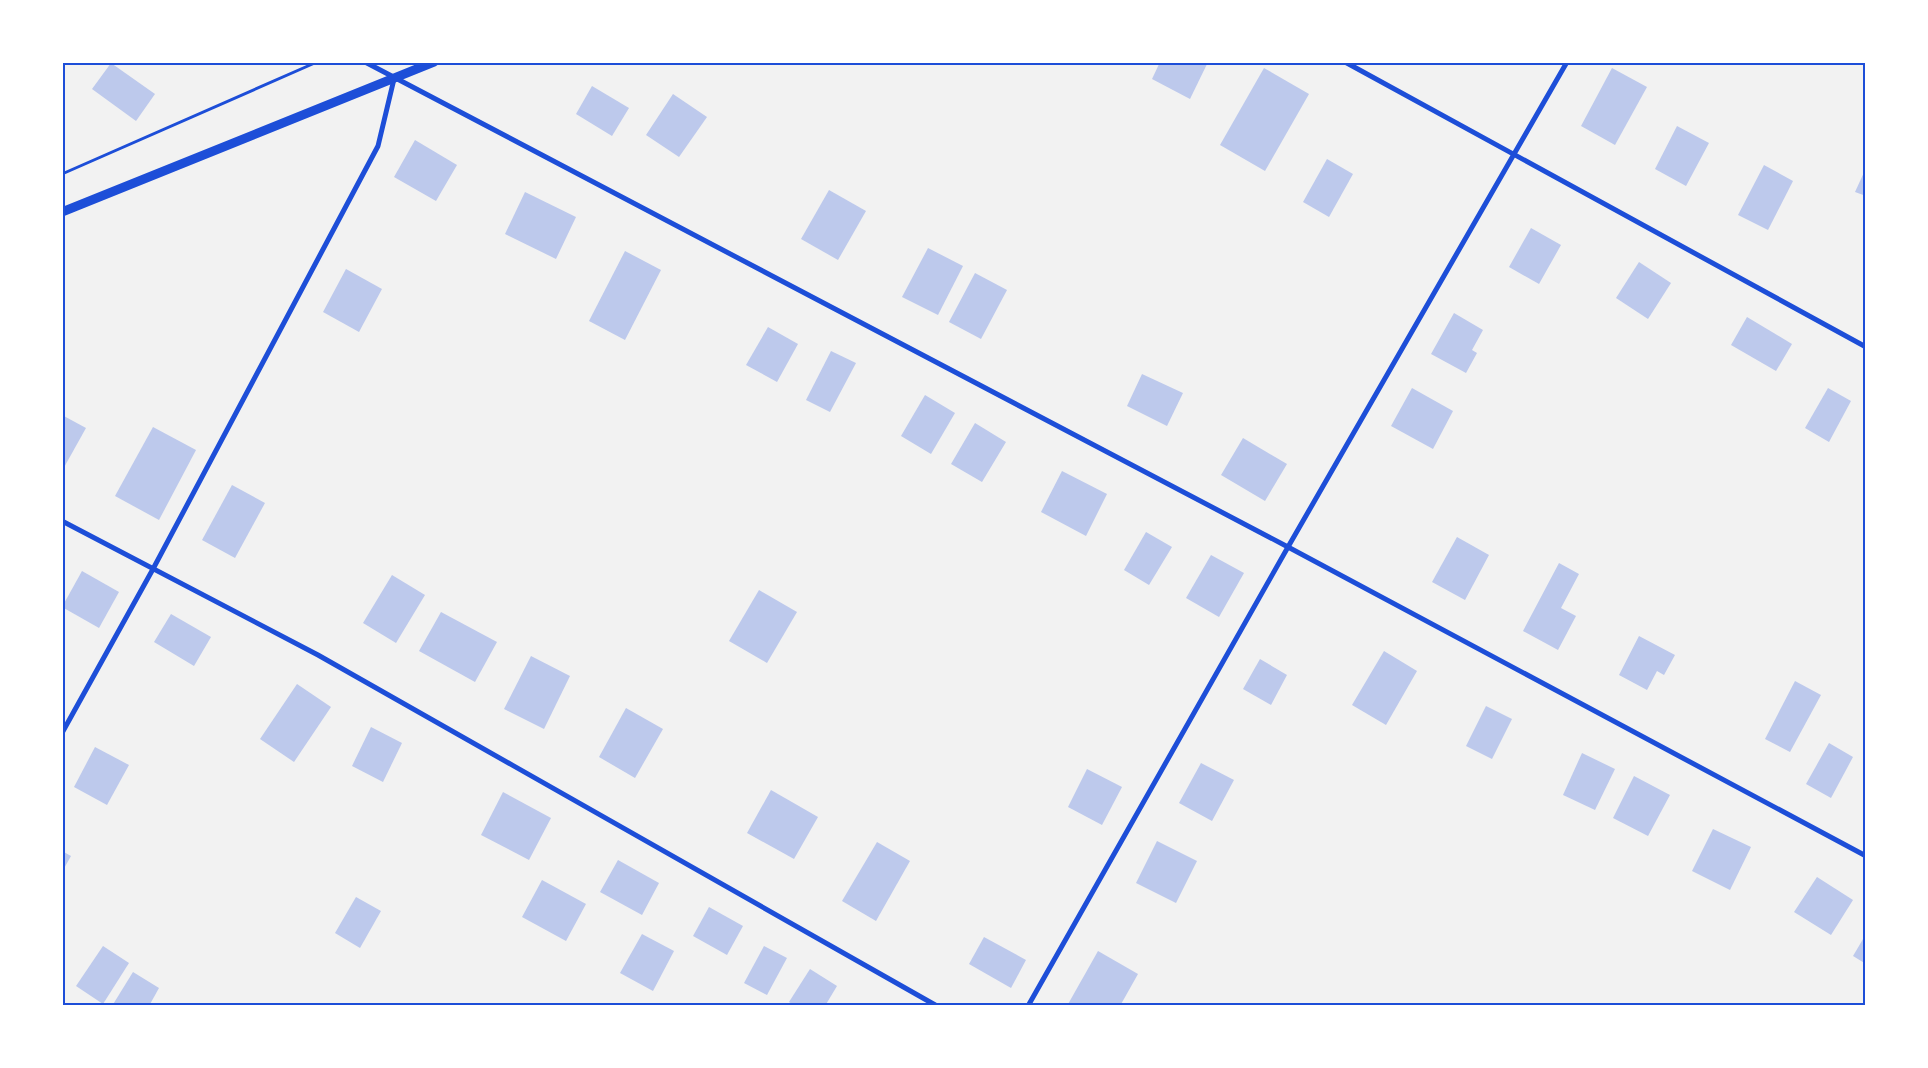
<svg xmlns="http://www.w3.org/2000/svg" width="1928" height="1068" font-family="Overpass,sans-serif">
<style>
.building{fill:#bdc9ec}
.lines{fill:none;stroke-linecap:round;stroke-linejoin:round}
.path{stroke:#1d4ed8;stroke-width:3}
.minor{stroke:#1d4ed8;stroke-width:5}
.tertiary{stroke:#1d4ed8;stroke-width:9}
.neatline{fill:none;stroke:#1d4ed8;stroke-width:2}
</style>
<rect width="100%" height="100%" fill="#f2f2f2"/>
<g class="building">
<path d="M1160,62H1208L1190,99L1152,79Z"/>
<path d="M111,63L155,94L136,121L92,89Z"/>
<path d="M1264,68L1309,94L1265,171L1220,145Z"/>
<path d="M1612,68L1647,87L1615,145L1581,126Z"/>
<path d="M592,86L629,108L612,136L576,114Z"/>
<path d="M673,94L707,117L679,157L646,135Z"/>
<path d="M1677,126L1709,143L1686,186L1655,169Z"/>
<path d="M415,140L457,165L436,201L394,177Z"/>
<path d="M1327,159L1353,174L1329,217L1303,202Z"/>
<path d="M1764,165L1793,181L1768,230L1738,215Z"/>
<path d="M1866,168V196L1855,192Z"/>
<path d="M829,190L866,211L838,260L801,239Z"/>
<path d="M525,192L576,217L556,259L505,234Z"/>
<path d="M1531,228L1561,245L1539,284L1509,267Z"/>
<path d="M928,248L963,266L938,315L902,297Z"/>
<path d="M625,251L661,270L625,340L589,321Z"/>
<path d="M1639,262L1671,283L1648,319L1616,298Z"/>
<path d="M346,269L382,289L359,332L323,312Z"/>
<path d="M975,273L1007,290L981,339L949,322Z"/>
<path d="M1454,313L1483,330L1472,350L1477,353L1466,373L1431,354Z"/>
<path d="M1747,317L1792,344L1776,371L1731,345Z"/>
<path d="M768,327L798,344L777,382L746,365Z"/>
<path d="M831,351L856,363L830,412L806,400Z"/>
<path d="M1142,374L1183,393L1167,426L1127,406Z"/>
<path d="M1412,388L1453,411L1433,449L1391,426Z"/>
<path d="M1828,388L1851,401L1829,442L1805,428Z"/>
<path d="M925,395L955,413L931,454L901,436Z"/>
<path d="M62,415L86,428L62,471Z"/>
<path d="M975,423L1006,442L982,482L951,464Z"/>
<path d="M153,427L196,450L159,520L115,496Z"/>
<path d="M1243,438L1287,464L1265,501L1221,475Z"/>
<path d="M1062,471L1107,494L1086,536L1041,512Z"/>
<path d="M232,485L265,503L235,558L202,540Z"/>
<path d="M1146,532L1172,547L1149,585L1124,570Z"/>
<path d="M1457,537L1489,555L1465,600L1432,582Z"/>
<path d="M1211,555L1244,573L1219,617L1186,598Z"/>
<path d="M1559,563L1579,574L1561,608L1576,616L1558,650L1523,631Z"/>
<path d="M82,571L119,592L99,628L62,607Z"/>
<path d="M392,575L425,595L396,643L363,623Z"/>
<path d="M759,590L797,612L767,663L729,641Z"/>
<path d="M441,612L497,642L475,682L419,651Z"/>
<path d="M171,614L211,637L194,666L154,642Z"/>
<path d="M1639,636L1675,655L1664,675L1657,671L1647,690L1619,675Z"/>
<path d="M1384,651L1417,671L1386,725L1352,705Z"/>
<path d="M531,656L570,676L544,729L504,709Z"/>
<path d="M1260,659L1287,675L1271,705L1243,689Z"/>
<path d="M1795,681L1821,695L1790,752L1765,739Z"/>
<path d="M297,684L331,707L294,762L260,739Z"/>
<path d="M1486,706L1512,719L1492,759L1466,746Z"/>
<path d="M626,708L663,729L635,778L599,757Z"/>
<path d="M371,727L402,743L383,782L352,766Z"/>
<path d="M1829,743L1853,757L1831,798L1806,784Z"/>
<path d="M95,747L129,765L107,805L74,787Z"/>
<path d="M1582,753L1615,769L1595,810L1563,795Z"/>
<path d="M1201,763L1234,780L1212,821L1179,803Z"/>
<path d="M1087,769L1122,787L1102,825L1068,807Z"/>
<path d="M1634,776L1670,795L1648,836L1613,818Z"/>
<path d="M771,790L818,817L794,859L747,833Z"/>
<path d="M503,792L551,818L529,860L481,835Z"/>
<path d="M1713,829L1751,847L1730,890L1692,871Z"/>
<path d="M1157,841L1197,861L1176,903L1136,883Z"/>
<path d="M877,842L910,861L876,921L842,901Z"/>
<path d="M62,851L71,856L62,872Z"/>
<path d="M618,860L659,883L642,915L600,892Z"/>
<path d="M1817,877L1853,900L1831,935L1794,912Z"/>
<path d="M542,880L586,904L566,941L522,917Z"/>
<path d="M356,897L381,911L360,948L335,933Z"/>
<path d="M709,907L743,926L727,955L693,936Z"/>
<path d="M642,934L674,951L653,991L620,973Z"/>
<path d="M1866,934V964L1853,956Z"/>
<path d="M984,937L1026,960L1011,988L969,964Z"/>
<path d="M103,946L129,963L103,1004L76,986Z"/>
<path d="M764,946L787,958L767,995L744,983Z"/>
<path d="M1098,951L1138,974L1120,1006H1067Z"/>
<path d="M810,969L837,986L825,1006H795L789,1002Z"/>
<path d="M133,972L159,988L149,1006H112Z"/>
</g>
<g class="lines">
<path class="path" d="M62,174L317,62"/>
<g class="minor">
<path d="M365,62L1288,547L1866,856"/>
<path d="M1345,62L1866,347"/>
<path d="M62,521L318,655L937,1006"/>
<path d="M62,733L153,569L378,146L394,79"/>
<path d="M1028,1006L1288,547L1567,62"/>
</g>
<path class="tertiary" d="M62,212L434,62"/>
</g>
<rect width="1928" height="1068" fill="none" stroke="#ffffff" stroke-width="128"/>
<rect x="64" y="64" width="1800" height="940" class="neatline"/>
</svg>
